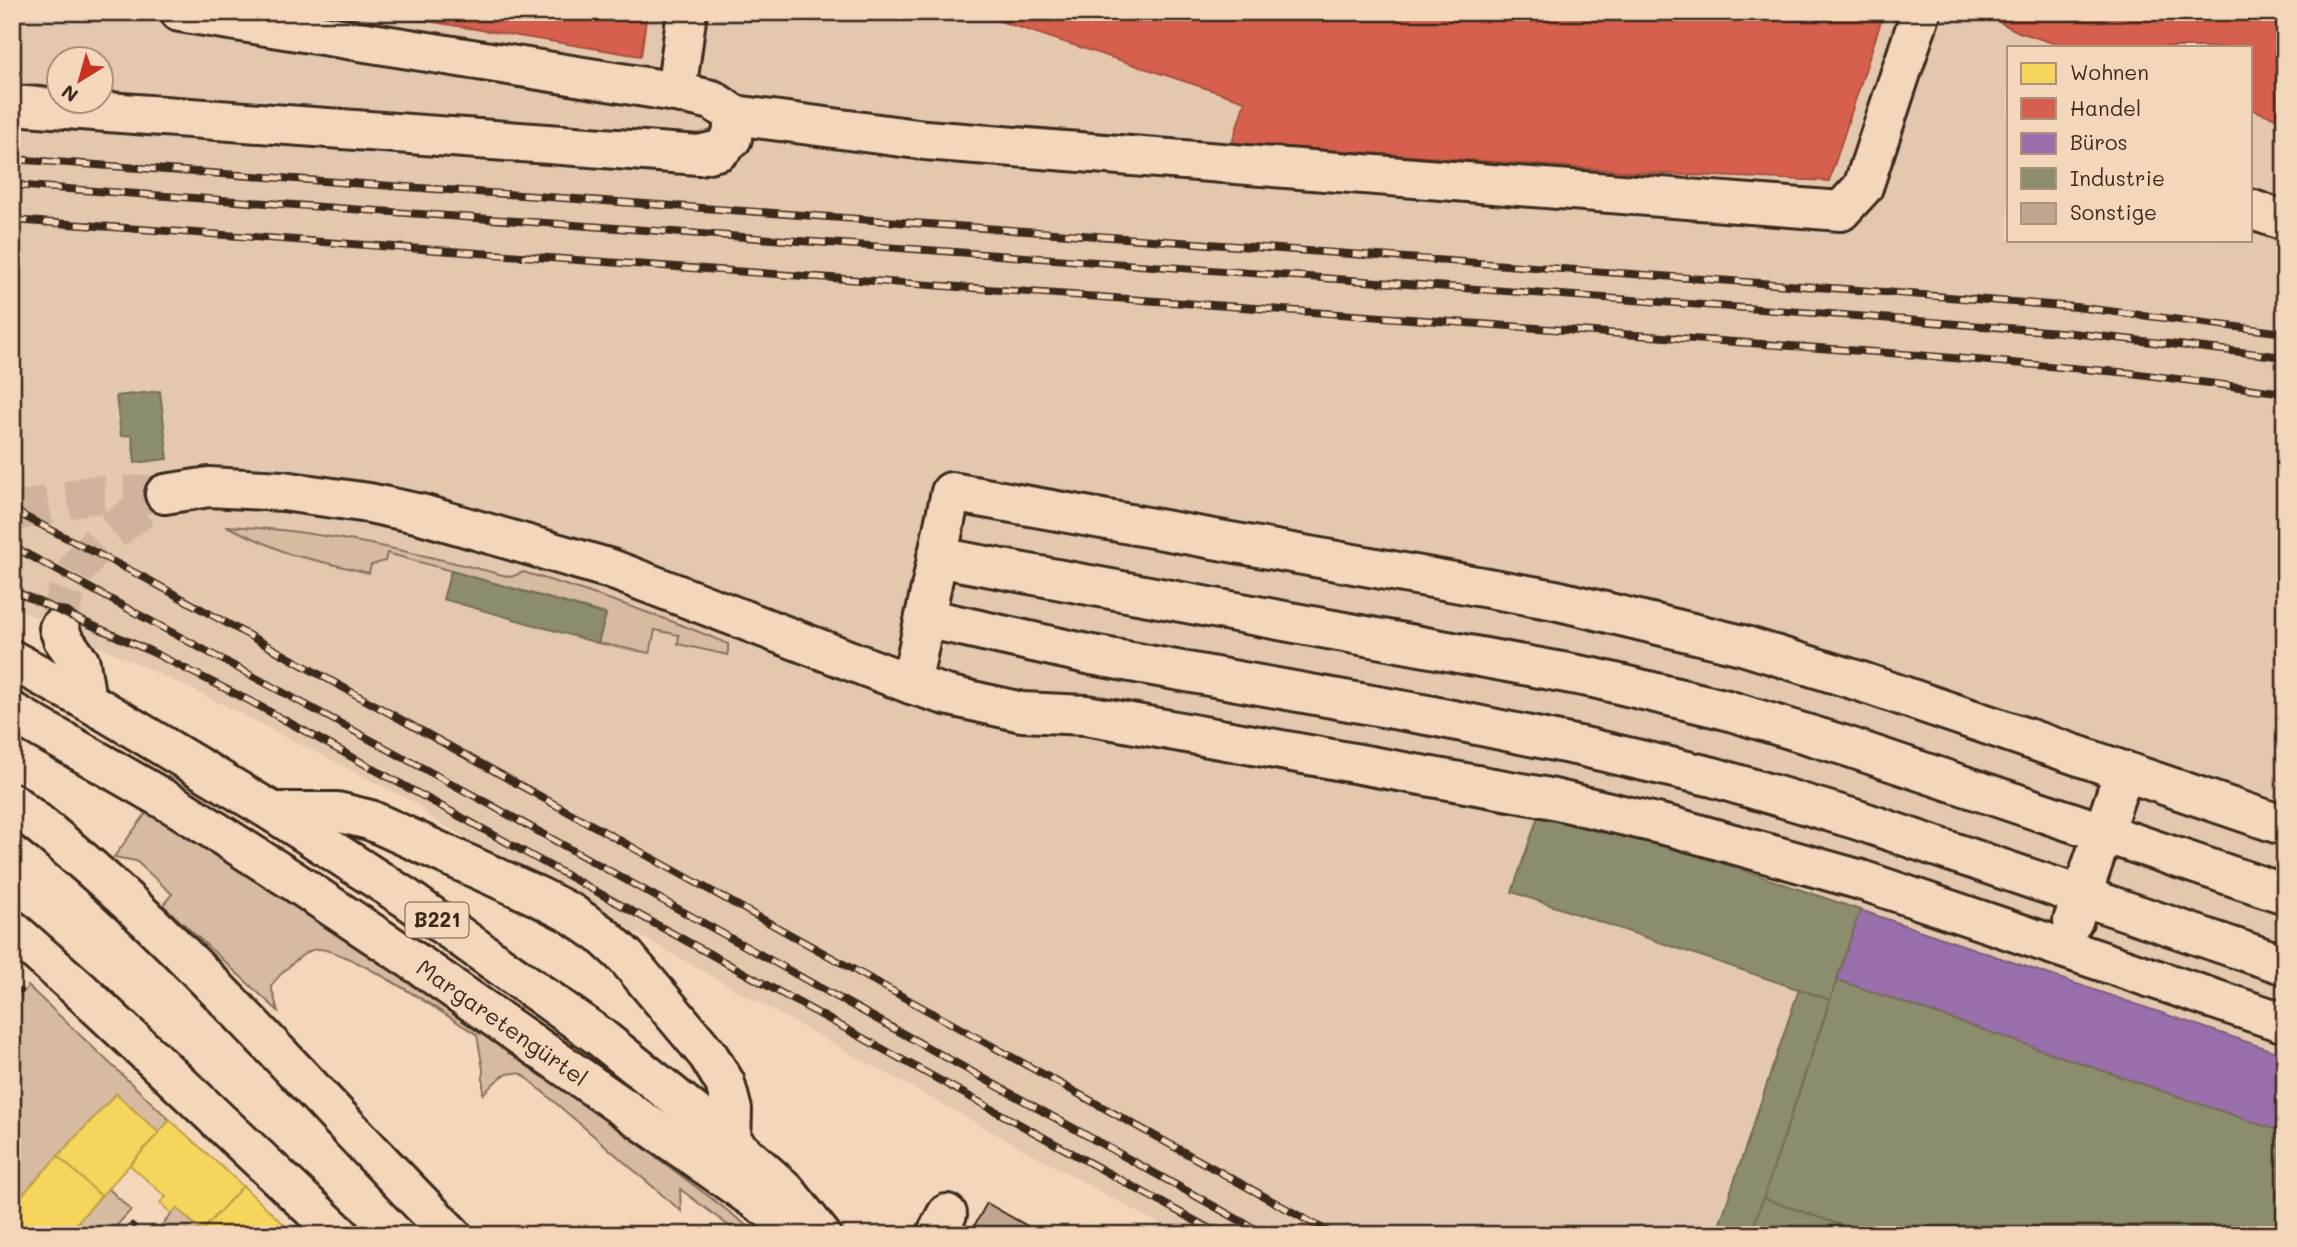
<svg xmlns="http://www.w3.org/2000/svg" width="2297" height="1247" font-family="Mali,sans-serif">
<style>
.built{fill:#e4c8ad;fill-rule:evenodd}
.green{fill:#d6bba1;stroke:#887260;stroke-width:2}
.homes{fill:#f6d55c;stroke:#bea249;stroke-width:2}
.shops{fill:#d6604d;stroke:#a8503f;stroke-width:2}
.offices{fill:#9970ab;stroke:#7d5b81;stroke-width:2}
.industry{fill:#8c8c6e;stroke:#746f56;stroke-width:2}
.building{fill:#c0a68f;stroke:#3b2a1e;stroke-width:2}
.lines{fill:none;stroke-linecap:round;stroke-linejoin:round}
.minor-tunnel{stroke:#cfb49b;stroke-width:38;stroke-dasharray:38 19;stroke-linecap:butt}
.minor-casing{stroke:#3b2a1e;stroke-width:44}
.major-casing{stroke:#3b2a1e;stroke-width:44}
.path{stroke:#3b2a1e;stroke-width:4.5;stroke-dasharray:7 5;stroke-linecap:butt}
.minor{stroke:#f4d7ba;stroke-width:38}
.major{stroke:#f4d7ba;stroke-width:38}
.rail-casing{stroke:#3b2a1e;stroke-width:8}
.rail{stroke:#f4d7ba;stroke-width:5;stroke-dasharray:16;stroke-linecap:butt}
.labels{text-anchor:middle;stroke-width:7;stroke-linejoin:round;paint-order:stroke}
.shield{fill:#f4d7ba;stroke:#725e4d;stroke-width:2}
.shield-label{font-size:21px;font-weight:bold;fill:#3b2a1e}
.street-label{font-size:23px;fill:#3b2a1e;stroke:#f4d7ba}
</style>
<rect width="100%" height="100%" fill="#f4d7ba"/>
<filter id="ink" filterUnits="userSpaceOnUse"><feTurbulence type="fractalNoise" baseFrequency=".0143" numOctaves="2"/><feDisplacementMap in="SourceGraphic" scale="14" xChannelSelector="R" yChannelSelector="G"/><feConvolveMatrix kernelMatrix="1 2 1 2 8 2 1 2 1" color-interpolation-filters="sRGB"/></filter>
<g filter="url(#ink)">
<path class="built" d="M12,12H2285V1235H1179L761,1004L427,816L417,804L202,694L12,606ZM2008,47H2250V240H2008ZM60,60H102V102H60Z"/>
<g class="green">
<path d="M226,526C324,530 417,553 511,577L523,572C593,593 661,615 728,644V655L678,644L679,635L655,630L650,653L598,643L606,614L387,553L385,561L371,565L369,573L289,554Z"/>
<path d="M147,812C251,872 350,940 449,1009C554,1083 658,1156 759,1235H741L680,1189L681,1211L522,1074C504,1069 496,1082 483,1094V1069L477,1035C448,1016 344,946 316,949C304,950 278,976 271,986L278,1011L163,905L172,894L136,861L114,857Z"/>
<path d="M28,986L170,1120L159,1133L116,1094L12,1206V1006Z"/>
<path d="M108,1188L131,1210L108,1235H76L72,1228Z"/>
<path d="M177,1208L206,1235H153Z"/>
</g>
<g class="homes">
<path d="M116,1094L159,1133L101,1196L58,1156Z"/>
<path d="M170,1120L243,1186L202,1231L177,1208L172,1214L160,1203L166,1197L130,1165Z"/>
<path d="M58,1156L101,1196L72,1228L78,1233L76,1235H12V1206Z"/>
<path d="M243,1186L295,1235H206L202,1231Z"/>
</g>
<g class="shops">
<path d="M372,12H647L641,56Z"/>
<path d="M972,12H1884L1829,181L1666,174L1232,143L1245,101Z"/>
<path d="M1979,12H2268L2285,18V121L2250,109V47H2065L2019,32Z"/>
</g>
<path class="offices" d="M1860,910L2285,1055V1133L1837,980Z"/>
<g class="industry">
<path d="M160,391L168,459L135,463L132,435L121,436L116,396Z"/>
<path d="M451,571L606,615L598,643L443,599Z"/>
<path d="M1543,802L1860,910L1830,1000L1512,892Z"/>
<path d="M1837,980L2285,1133V1235H1869L1763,1198Z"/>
<path d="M1799,989L1830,1000L1812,1053L1751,1235H1716Z"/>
<path d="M1763,1198L1869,1235H1751Z"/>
</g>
<path class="building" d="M987,1203L1029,1227L1025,1235H969Z"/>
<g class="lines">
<g class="minor-tunnel">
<path d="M12,513L89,495L165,494"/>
<path d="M59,628C65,556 111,531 165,494"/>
</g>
<defs>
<g id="minor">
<path d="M180,12L676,92L712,100L734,115L925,140L1841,211L1863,187L1921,12"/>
<path d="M676,92L687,12"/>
<path d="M12,105L699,155L720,150L732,138L734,115"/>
<path d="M2250,209L2285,221"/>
<path d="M165,494L209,487L283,491L369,503L421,514L611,569L911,684L946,695L1022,712L1086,715L1549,798L1673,827L1861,880L2285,1023"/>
<path d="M937,557L1594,678L1727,710L1846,746L2285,894"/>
<path d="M925,618L1092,655L1433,716L1584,747L1713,777L1858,820L2285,965"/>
<path d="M59,628L63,639L80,663L86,700"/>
<path d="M911,684L951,492L1555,600L1742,645L1859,681L2285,826"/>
<path d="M273,812H337L370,820L539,897L572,914L602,935L626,957L708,1055L725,1083L732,1110L731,1142"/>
<path d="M2073,921L2124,771"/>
<path d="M12,930L81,991L340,1235"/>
<path d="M936,1235L947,1214"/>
</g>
<g id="major">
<path d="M12,660L86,700L273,812L406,898L600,1037L731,1142L786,1191L821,1235"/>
<path d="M12,712L181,809L292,880L421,966L793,1226"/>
<path d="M12,803C176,929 307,1090 452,1235"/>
</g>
</defs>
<use href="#minor" class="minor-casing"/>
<use href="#major" class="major-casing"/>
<g class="path">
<path d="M12,999L20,990L23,993"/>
<path d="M123,1235L132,1224L144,1235"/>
</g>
<use href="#minor" class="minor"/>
<use href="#major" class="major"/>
<defs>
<g id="rail">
<path d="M12,159L1845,289L2076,307L2285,333"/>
<path d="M12,185L1843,315L2072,333L2285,357"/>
<path d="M12,220L1917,355L2131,373L2285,393"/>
<path d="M12,510L145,578L1334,1235"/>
<path d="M12,546L480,799L1266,1235"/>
<path d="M12,590L150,651L250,701L1221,1235"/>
</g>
</defs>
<use href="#rail" class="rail-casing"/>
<use href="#rail" class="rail"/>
</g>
</g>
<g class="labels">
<rect class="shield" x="405.5" y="902.5" width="63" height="35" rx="5"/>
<g class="shield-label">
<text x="437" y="927">B221</text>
</g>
<g class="street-label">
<text transform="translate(502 1023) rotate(35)" y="8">Margaretengürtel</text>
</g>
</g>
<rect width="2297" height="1247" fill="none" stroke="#f4d7ba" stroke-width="42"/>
<rect x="21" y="21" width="2255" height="1205" fill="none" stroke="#3b2a1e" stroke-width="2.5" filter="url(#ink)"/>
<rect x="2007" y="46" width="245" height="196" fill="#f4d7ba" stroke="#aa927c" stroke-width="2"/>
<rect x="2021" y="63" width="35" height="21" fill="#f6d55c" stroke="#aa927c" stroke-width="2"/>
<text x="2070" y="80" font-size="21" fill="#3b2a1e">Wohnen</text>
<rect x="2021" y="98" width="35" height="21" fill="#d6604d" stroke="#aa927c" stroke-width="2"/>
<text x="2070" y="116" font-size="21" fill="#3b2a1e">Handel</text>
<rect x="2021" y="133" width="35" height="21" fill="#9970ab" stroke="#aa927c" stroke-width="2"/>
<text x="2070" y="150" font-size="21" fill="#3b2a1e">Büros</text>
<rect x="2021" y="168" width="35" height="21" fill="#8c8c6e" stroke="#aa927c" stroke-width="2"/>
<text x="2070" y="186" font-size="21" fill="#3b2a1e">Industrie</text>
<rect x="2021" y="203" width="35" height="21" fill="#c0a68f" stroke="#aa927c" stroke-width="2"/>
<text x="2070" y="220" font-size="21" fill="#3b2a1e">Sonstige</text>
<g transform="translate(80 80) rotate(217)"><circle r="33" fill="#f4d7ba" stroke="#aa927c" stroke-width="2"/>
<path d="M0-5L12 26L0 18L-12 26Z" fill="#c8321e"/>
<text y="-10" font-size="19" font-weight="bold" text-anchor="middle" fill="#3b2a1e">N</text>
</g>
</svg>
